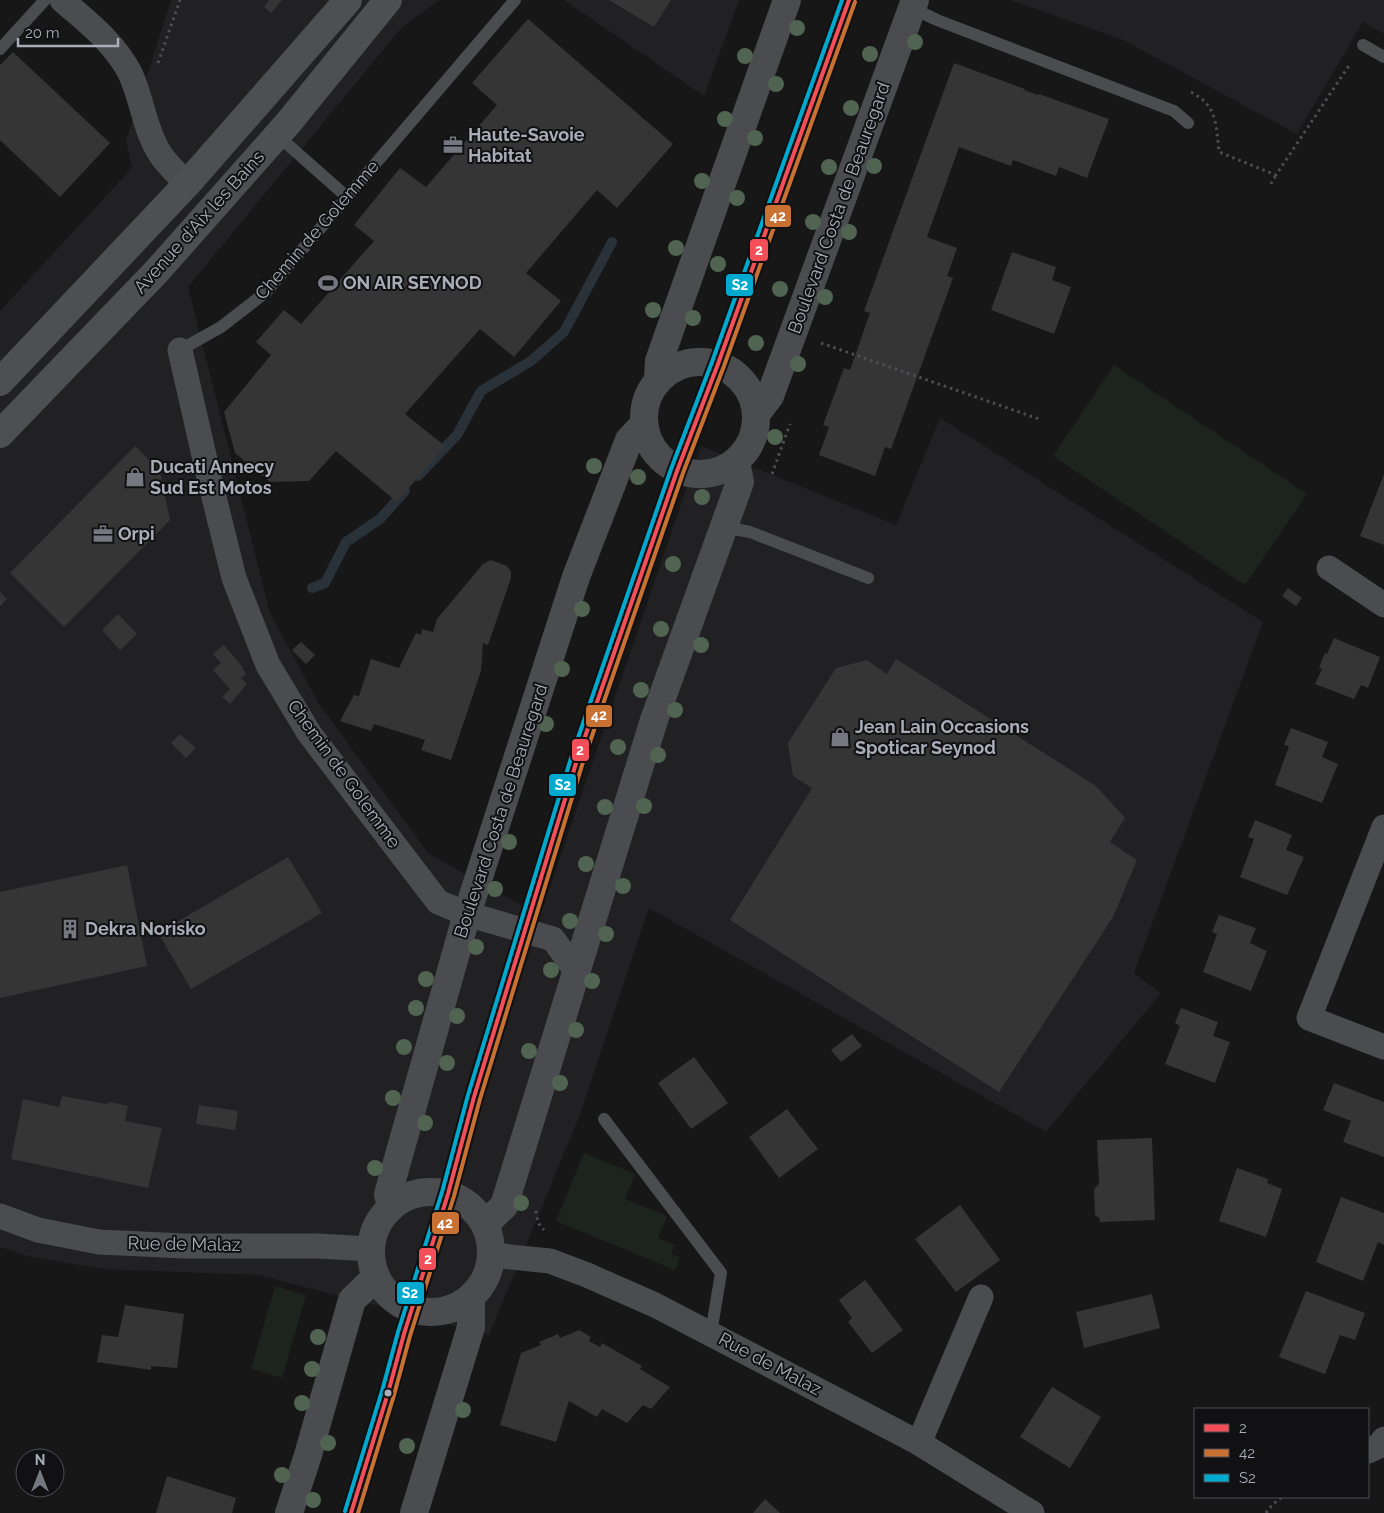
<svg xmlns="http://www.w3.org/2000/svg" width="1384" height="1513" font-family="Raleway,sans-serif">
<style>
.built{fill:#212123}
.green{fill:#1d241e}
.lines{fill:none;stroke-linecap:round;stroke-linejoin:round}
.stream{stroke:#2a3239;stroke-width:10}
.building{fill:#353536}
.path{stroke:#4d4e52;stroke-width:3;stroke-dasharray:2.5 4;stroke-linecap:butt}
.service{stroke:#4b4c50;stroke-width:12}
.minor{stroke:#4b4c50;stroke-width:25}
.tertiary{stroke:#4b4c50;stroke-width:28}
.primary{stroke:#4d4f52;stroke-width:28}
.bus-1-casing{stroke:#111113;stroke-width:8}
.bus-2-casing{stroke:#111113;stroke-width:8}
.bus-3-casing{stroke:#111113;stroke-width:8}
.bus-1{stroke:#f44f59;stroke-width:4}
.bus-2{stroke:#c97132;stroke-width:4}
.bus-3{stroke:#00a9ce;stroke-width:4}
.tree{fill:#506451}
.bus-dot{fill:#a8adb8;stroke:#111113;stroke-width:2}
.labels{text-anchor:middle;stroke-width:4;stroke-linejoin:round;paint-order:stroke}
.poi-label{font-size:18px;font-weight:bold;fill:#a8adb8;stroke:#111113;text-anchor:start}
.street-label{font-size:18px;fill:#a8adb8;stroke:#111113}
.line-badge{stroke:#111113;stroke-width:2}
.badge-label{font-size:14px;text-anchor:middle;font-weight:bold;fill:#fff}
</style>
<rect width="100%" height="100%" fill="#171717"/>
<g class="built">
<path d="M171,0H440L402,27L188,287L270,613L319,704L428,853L540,916L701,446L896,525L940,418L1263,622L1134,973L1161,993L1046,1132L649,908L579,1117L489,1335L259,1275L102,1269L31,1257L0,1247V311L132,168L126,141Z"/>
<path d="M564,0H739L704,96Z"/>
<path d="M1010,0H1384V34L1363,22L1297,134L1123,40Z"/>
</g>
<g class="green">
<path d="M1114,365L1307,494L1245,585L1053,456Z"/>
<path d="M584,1153L635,1174L625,1199L667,1216L658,1238L674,1245L671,1254L680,1257L675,1270L556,1221Z"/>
<path d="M275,1286L306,1295L282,1378L251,1369Z"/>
</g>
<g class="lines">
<g class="stream">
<path d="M418,476L457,435L481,391L531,361L564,332L612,242"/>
<path d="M312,588L325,583L346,542L380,519L405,491"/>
</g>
</g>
<g class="building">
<path d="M269,0H282L271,13L264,7Z"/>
<path d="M609,0H671L654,27Z"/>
<path d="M528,19L673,144L617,208L597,190L526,273L561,301L514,357L480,329L405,414L445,446L397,502L336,451L309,481L270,482L235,453L224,412L271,355L256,342L284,310L301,324L374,241L354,225L400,168L426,187L497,105L472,83Z"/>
<path d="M13,52L110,143L60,197L0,140V65Z"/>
<path d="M954,63L1025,89L1024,90L1038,95L1039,94L1109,119L1087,178L1059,167L1056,176L1013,160L1011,166L959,147L927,237L957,248L947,276L953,278L891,449L885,447L875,476L819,455L829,427L823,425L844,368L850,370L870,313L864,311Z"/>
<path d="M1012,252L1056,267L1052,280L1071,287L1054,334L991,310Z"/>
<path d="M135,446L160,471L170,520L64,627L10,573Z"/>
<path d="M1384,474V545L1360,536Z"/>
<path d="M491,560L507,566L511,572V578L488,645L483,643L481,671L451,760L421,750L425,740L374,724L371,731L340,721L354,695L359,696L371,659L399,668L416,633L421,635L422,629L433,632L437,619L483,564Z"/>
<path d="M1288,588L1302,598L1296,606L1282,596Z"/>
<path d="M0,592L7,599L0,606Z"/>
<path d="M118,614L137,634L120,650L102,630Z"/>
<path d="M1334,638L1380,657L1368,688L1361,685L1354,699L1315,684L1322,669L1319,668L1325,653L1327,654Z"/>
<path d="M301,642L315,655L306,664L292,650Z"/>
<path d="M224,645L241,665L246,674L241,678L247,684L230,704L222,697L230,689L213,670L221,663L213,654Z"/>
<path d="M896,659L1096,786L1125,818L1110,842L1137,860L1113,917L999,1092L730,920L812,788L793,776L788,743L836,668L867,660L887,674Z"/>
<path d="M1291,728L1328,742L1322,757L1338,764L1322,803L1275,785L1289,746L1284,745Z"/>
<path d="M180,734L196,748L186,758L171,743Z"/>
<path d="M1255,820L1292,835L1286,850L1304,857L1287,895L1240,877L1254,839L1248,837Z"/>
<path d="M288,857L322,913L191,989L158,933Z"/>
<path d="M127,865L147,966L0,998V892Z"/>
<path d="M1219,915L1256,928L1250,943L1267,951L1251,991L1203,972L1217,934L1212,932Z"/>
<path d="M1181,1008L1218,1022L1213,1036L1230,1042L1215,1083L1165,1064L1180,1026L1175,1023Z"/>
<path d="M852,1034L862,1046L841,1062L831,1050Z"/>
<path d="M694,1057L728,1103L691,1129L658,1083Z"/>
<path d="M1334,1083L1384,1102V1157L1343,1142L1351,1121L1323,1110Z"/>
<path d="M62,1096L107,1104L110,1102L128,1106L125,1121L162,1128L148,1188L11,1159L23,1099L59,1107Z"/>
<path d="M199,1105L238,1111L235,1130L196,1124Z"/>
<path d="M787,1109L818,1149L779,1178L749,1137Z"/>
<path d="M1152,1138L1155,1220L1100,1222V1219L1095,1215L1094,1189L1099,1184L1097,1140Z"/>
<path d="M1237,1168L1268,1179L1267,1183L1282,1189L1266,1237L1219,1221Z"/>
<path d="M1341,1197L1384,1213V1245L1378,1242L1363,1281L1316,1262Z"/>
<path d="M960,1205L1000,1260L956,1292L915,1239Z"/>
<path d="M865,1280L903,1330L872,1353L848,1322L852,1318L839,1300Z"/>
<path d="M1306,1291L1365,1313L1355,1340L1340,1335L1325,1374L1279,1357Z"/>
<path d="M1152,1294L1160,1328L1084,1348L1076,1312Z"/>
<path d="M125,1305L184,1314L177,1368L151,1366V1370L97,1362L102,1335L118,1337Z"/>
<path d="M579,1330L591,1337L589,1341L600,1347L602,1343L642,1366L640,1369L670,1387L651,1409L643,1405L627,1423L602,1409L597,1417L569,1401L556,1442L500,1425L521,1353L541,1345L539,1342L558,1334L560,1338Z"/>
<path d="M1052,1387L1101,1417L1070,1468L1020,1437Z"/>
<path d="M167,1476L236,1498L232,1513H156Z"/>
<path d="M765,1499L780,1513H753Z"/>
</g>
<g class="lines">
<g class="path">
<path d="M158,63L180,0"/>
<path d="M1191,92C1218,106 1216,126 1219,152L1276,175L1350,64"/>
<path d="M1271,184L1276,175"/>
<path d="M821,343L1042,420"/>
<path d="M772,474L790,424"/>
<path d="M536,1211L538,1223L544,1230"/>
<path d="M1266,1513L1273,1504L1282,1497"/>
</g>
<g class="service">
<path d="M912,8L937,20L1174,111L1188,123"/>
<path d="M1363,45L1384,57"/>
<path d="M0,49L45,0"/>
<path d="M277,135L347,197"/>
<path d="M180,350L221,327L266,292L515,0"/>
<path d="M724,527L750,532L868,578"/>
<path d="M604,1119L721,1273L711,1333"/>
<path d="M351,1513L388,1393L404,1334L448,1194L474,1097L577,760L677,471L718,364L849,0"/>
</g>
<g class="minor">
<path d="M62,0C87,22 114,42 130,73C142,98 144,128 159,152C165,163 178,174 187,184"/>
<path d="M180,350L208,473L234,578L268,665L309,733L438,902L467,914L553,939L576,971"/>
<path d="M1329,568L1384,605"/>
<path d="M1384,827L1309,1018L1384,1047"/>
<path d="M0,1216L38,1230L99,1242L184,1246H318L371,1249"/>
<path d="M491,1255L550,1261L587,1275L655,1305L919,1443L1032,1513"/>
<path d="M919,1443L981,1297"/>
<path d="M1368,1451L1379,1446L1384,1439"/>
</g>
<g class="tertiary">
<circle cx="700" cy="418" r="56"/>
<path d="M658,379L659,361L787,0"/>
<path d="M757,413L770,396L915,0"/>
<circle cx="431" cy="1252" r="60"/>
<path d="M391,1207L388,1194L467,914L576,577L629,440L643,425"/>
<path d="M485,1224L504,1206L654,720L740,482L736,462"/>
<path d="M289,1513L308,1455L352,1300L376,1277"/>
<path d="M414,1513L471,1327V1297"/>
</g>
<g class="primary">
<path d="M0,382L187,184L348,0"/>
<path d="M0,434L157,271L289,122L388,0"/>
</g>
<defs>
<path id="bus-1" d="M351,1513L388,1393L404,1334L448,1194L474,1097L577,760L677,471L718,364L849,0"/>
<path id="bus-2" d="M358,1513L394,1395L410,1336L454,1196L480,1099L583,762L683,473L724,366L855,2"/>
<path id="bus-3" d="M345,1511L382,1391L398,1332L442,1192L468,1095L571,758L671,469L712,362L842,0"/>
</defs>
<use href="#bus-1" class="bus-1-casing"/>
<use href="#bus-2" class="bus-2-casing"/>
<use href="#bus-3" class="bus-3-casing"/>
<use href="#bus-1" class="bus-1"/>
<use href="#bus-2" class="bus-2"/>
<use href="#bus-3" class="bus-3"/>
</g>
<g class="tree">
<circle cx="797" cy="28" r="8"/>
<circle cx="915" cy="42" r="8"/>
<circle cx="870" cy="54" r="8"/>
<circle cx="745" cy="56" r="8"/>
<circle cx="776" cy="84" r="8"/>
<circle cx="851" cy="108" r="8"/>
<circle cx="725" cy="119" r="8"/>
<circle cx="755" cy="138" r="8"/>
<circle cx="874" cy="166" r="8"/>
<circle cx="829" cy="167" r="8"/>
<circle cx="702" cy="181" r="8"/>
<circle cx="737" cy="198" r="8"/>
<circle cx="813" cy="222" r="8"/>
<circle cx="849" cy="232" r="8"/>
<circle cx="676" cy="248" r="8"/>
<circle cx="718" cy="264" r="8"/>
<circle cx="780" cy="289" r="8"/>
<circle cx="825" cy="297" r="8"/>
<circle cx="653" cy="310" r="8"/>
<circle cx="693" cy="318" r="8"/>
<circle cx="756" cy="343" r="8"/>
<circle cx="798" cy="364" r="8"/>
<circle cx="775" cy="437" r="8"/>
<circle cx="594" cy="466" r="8"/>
<circle cx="638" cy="477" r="8"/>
<circle cx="702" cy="497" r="8"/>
<circle cx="673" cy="564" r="8"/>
<circle cx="582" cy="609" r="8"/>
<circle cx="661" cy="629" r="8"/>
<circle cx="701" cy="645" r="8"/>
<circle cx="562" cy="669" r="8"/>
<circle cx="641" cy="690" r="8"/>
<circle cx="675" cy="710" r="8"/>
<circle cx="546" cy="724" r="8"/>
<circle cx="618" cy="747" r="8"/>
<circle cx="658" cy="755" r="8"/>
<circle cx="644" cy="806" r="8"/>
<circle cx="605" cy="807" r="8"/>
<circle cx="509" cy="842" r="8"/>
<circle cx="586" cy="864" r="8"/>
<circle cx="623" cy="886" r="8"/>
<circle cx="495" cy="889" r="8"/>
<circle cx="570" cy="921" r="8"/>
<circle cx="606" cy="934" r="8"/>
<circle cx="476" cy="947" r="8"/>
<circle cx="551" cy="970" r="8"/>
<circle cx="426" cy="979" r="8"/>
<circle cx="592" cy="981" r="8"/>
<circle cx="416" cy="1008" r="8"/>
<circle cx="457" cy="1016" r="8"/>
<circle cx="576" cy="1030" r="8"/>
<circle cx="404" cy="1047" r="8"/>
<circle cx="529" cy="1051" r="8"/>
<circle cx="447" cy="1063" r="8"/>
<circle cx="560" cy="1083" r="8"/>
<circle cx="393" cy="1098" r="8"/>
<circle cx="425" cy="1123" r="8"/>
<circle cx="375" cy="1168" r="8"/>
<circle cx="521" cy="1203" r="8"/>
<circle cx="318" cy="1337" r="8"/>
<circle cx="312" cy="1369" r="8"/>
<circle cx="302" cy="1403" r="8"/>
<circle cx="463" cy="1410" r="8"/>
<circle cx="328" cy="1443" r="8"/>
<circle cx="407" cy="1446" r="8"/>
<circle cx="282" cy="1475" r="8"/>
<circle cx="313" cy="1500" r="8"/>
</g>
<defs>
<symbol id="office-bare" viewBox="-9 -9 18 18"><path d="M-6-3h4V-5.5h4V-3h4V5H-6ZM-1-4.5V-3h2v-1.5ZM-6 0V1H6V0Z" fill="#757880" stroke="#111113" stroke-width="2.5" paint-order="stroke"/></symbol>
<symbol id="stadium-bare" viewBox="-9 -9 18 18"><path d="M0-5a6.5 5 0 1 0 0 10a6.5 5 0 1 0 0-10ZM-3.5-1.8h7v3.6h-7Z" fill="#757880" stroke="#111113" stroke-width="2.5" paint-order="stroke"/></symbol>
<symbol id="shop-bare" viewBox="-9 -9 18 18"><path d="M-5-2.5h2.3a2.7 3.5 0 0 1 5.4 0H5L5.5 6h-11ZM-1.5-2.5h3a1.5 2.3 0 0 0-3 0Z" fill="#757880" stroke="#111113" stroke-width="2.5" paint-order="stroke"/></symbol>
<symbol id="building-bare" viewBox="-9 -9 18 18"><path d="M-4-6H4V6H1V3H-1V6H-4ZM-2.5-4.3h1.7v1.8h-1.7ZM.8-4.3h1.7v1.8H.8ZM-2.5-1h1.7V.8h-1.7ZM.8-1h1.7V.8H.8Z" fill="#757880" stroke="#111113" stroke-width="2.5" paint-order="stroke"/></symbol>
</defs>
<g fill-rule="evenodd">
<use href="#office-bare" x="439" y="131" width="28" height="28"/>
<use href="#stadium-bare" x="314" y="269" width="28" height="28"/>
<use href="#shop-bare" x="121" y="463" width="28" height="28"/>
<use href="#office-bare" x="89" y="520" width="28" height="28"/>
<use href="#shop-bare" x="826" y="723" width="28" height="28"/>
<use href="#building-bare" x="56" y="915" width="28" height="28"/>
</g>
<circle class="bus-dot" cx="388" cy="1393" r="4.5"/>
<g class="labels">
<g class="poi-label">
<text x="468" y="141">Haute-Savoie<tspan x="468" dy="21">Habitat</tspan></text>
<text x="343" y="289">ON AIR SEYNOD</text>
<text x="150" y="473">Ducati Annecy<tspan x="150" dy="21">Sud Est Motos</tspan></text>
<text x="118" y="540">Orpi</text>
<text x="855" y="733">Jean Lain Occasions<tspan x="855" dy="21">Spoticar Seynod</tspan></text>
<text x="85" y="935">Dekra Norisko</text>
</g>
<g class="street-label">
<text transform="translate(839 208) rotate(-70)" y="6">Boulevard Costa de Beauregard</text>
<text transform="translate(199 222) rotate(-48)" y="6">Avenue d'Aix les Bains</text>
<text transform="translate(317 230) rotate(-49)" y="6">Chemin de Golemme</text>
<text transform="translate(344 774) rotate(54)" y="6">Chemin de Golemme</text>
<text transform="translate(501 811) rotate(-72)" y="6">Boulevard Costa de Beauregard</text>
<text transform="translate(184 1244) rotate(1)" y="6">Rue de Malaz</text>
<text transform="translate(770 1364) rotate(28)" y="6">Rue de Malaz</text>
</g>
</g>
<g class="line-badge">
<rect x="764" y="204" width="28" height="24" rx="5" fill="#c97132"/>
<rect x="749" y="238" width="20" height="24" rx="5" fill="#f44f59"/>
<rect x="725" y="273" width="29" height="24" rx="5" fill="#00a9ce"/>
<rect x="585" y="704" width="28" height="24" rx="5" fill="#c97132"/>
<rect x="571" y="738" width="19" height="24" rx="5" fill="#f44f59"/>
<rect x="548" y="773" width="29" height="24" rx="5" fill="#00a9ce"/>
<rect x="431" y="1211" width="29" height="24" rx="5" fill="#c97132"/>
<rect x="418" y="1247" width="19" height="24" rx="5" fill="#f44f59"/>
<rect x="396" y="1281" width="29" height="24" rx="5" fill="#00a9ce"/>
</g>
<g class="badge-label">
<text x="778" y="221">42</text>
<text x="759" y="255">2</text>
<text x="740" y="290">S2</text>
<text x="599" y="720">42</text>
<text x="580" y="755">2</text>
<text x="563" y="790">S2</text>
<text x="445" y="1228">42</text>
<text x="428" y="1264">2</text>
<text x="410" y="1298">S2</text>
</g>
<rect x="1194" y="1408" width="175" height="90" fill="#111113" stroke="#4d4f55"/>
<rect x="1204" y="1424" width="25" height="8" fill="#f44f59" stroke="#4d4f55"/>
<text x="1239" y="1433" font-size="15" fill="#a8adb8">2</text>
<rect x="1204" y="1449" width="25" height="8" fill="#c97132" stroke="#4d4f55"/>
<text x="1239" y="1458" font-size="15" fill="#a8adb8">42</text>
<rect x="1204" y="1474" width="25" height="8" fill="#00a9ce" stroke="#4d4f55"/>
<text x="1239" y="1483" font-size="15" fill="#a8adb8">S2</text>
<g transform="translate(40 1473)"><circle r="24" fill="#111113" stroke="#4d4f55"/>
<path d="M0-4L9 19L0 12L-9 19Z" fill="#757880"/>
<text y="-8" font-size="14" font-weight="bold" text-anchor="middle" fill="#a8adb8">N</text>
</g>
<path d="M18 38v8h100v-8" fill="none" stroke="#a8adb8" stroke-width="2.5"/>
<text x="25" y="38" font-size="15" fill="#a8adb8" stroke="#111113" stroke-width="4" paint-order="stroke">20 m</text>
</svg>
